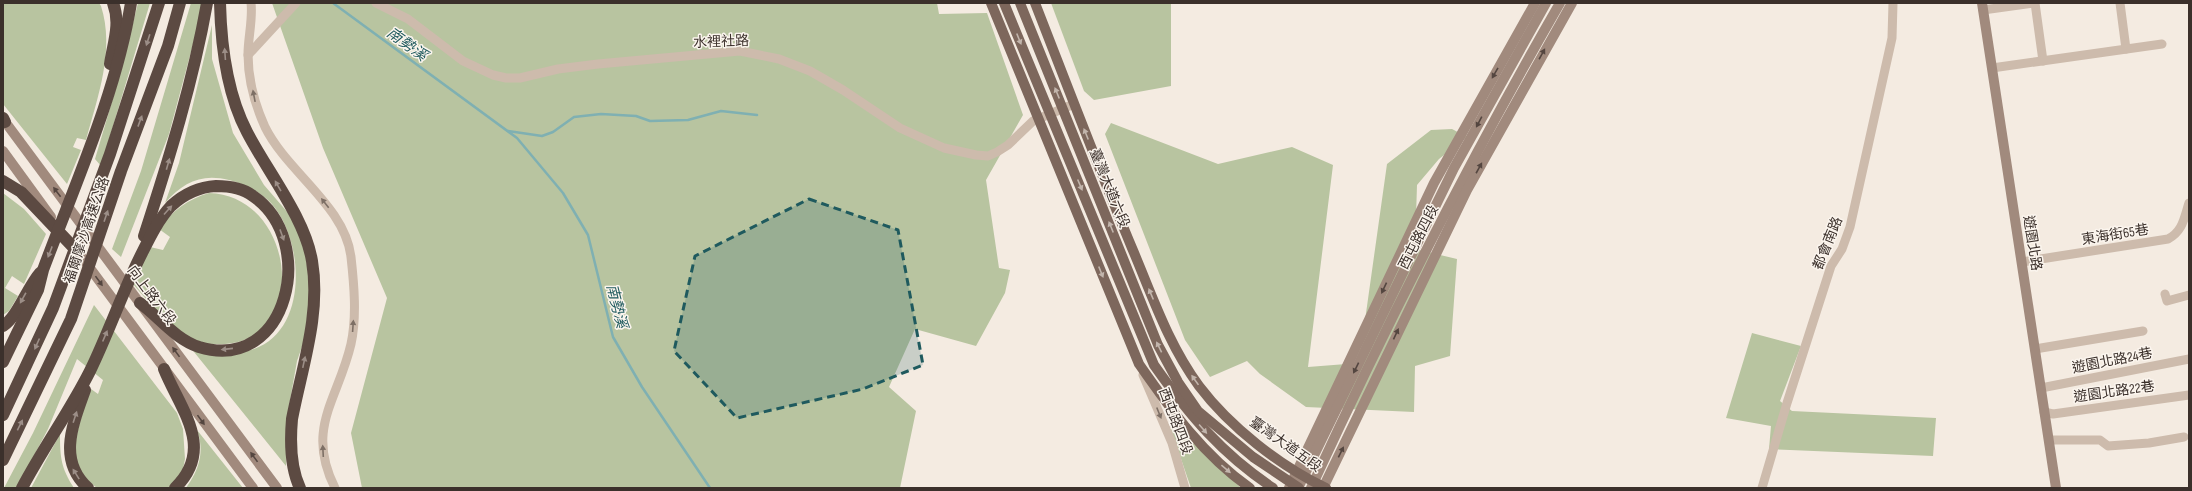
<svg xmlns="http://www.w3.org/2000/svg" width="2192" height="491" font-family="'Sofia Sans Condensed','Noto Sans TC',sans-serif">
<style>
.green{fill:#b8c4a0}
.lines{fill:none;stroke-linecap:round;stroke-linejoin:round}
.stream{stroke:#7fb0b2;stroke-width:2.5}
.street{stroke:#cdbbac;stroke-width:9}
.secondary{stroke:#a18a7d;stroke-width:10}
.primary{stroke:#7d675c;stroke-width:10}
.highway{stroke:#5c4a42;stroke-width:12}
.oneway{fill:#c2b5ac}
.oneway2{fill:#9c8e87}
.oneway3{fill:#544640}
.oneway4{fill:#7d6f65}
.marked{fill:#1f5a5e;fill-opacity:0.2;stroke:#1f5a5e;stroke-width:3;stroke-dasharray:8 5;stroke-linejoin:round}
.labels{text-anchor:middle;stroke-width:3;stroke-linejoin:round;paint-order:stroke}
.street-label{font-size:14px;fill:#3b302b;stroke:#fbf5ee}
.water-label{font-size:15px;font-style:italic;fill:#1f5a5e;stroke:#fbf5ee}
</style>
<rect width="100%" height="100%" fill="#f4ebe1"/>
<g class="green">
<path d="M4,3H99L101,6C115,50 98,96 86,140L77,138L73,147L81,150L67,184L3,104Z"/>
<path d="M138,3H150L101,166L95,159L121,71Z"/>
<path d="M191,3H204L169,134L121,257L112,249L141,171Z"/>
<path d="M272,3H937L939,14L987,13L1023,115L986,180L999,268L1010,270L1005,293L976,346L915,329L889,387L916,411L900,488H362L351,433L387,298L323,148Z"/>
<path d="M1051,3H1171V86L1094,100L1084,91Z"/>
<path d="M212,25V59L233,133L264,185L289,214L304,244L310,287L307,332L297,361L289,406L286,466L190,347C208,349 229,356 247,351C309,337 306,242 271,203C260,192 245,184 229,180C202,173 183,182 165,203L179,163Z"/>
<path d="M1111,123L1218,164L1292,147L1333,165L1308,367L1359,363L1387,164L1431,130L1452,129L1467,137L1439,159L1417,185L1415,249L1457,259L1450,356L1415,366L1414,412L1306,407L1260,374L1247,361L1210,377L1185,340L1105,134Z"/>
<path d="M3,193L24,209L46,234L24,284L12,276L5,288L18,296L9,311L3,315Z"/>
<path d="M209,193C296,196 310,339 225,344C209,345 193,343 179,332C162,320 147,300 133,284L150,247L163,250L170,237L159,229C172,211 188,199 209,193Z"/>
<path d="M94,305L177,413L183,429L185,459L183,469L170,488H97C90,482 80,474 77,465C70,446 84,407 91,389L98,394L103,380L77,359L48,429L17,488H4L33,433Z"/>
<path d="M1752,333L1801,346L1780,401L1792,411L1936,418L1933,456L1769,449L1771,426L1726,418Z"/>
<path d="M1174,425L1241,488H1191L1170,427Z"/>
<path d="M197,430L243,488H186C199,470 205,452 197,430Z"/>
<path d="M60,434C60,457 61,468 74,488H31Z"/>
</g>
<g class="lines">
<g class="stream">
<path d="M333,3L517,138L563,193L588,235L613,337L642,387L710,488"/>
<path d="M508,131L542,136L553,132L574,117L601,114L636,116L650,121L688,120L721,111L757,115"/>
</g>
<g class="street">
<path d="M251,3C253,19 248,38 248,54C248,79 255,105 265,127C287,172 345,206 351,257C354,284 357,317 351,344C338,400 305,428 335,488"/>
<path d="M376,3L408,19L463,61L493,75L506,78H520L558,69L598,64L740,51L779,59L810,71L843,90L900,128L944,148L976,155L988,156L997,152L1008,145L1033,121L1074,104"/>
<path d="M2035,3L2043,61"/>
<path d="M2120,3L2126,49"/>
<path d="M1983,10L2034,3"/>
<path d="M248,55L296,3"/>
<path d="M1992,68L2162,44"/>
<path d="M2022,262L2168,239C2183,231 2184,218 2189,203"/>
<path d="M2165,294L2167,301L2189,295"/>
<path d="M2035,349L2143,331"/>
<path d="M1143,375L1172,443L1185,488"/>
<path d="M2041,388L2189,359"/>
<path d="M2044,412L2053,414L2189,395"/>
<path d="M2049,440H2100L2108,446L2149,443L2184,437"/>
<path d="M1762,488L1787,403L1831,266L1842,249L1850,227L1892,38L1893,3"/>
</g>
<g class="secondary">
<path d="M1982,3L2056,488"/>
<path d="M3,119L277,488"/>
<path d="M3,151L51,217"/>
<path d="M72,244L253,488"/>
<path d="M1289,488L1434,183L1535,3"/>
<path d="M1298,488L1454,168L1546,3"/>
<path d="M1311,488C1387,323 1469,161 1560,3"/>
<path d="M1323,488L1467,190L1572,3"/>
</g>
<g class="primary">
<path d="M991,3L1139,364C1171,410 1203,455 1250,488"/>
<path d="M1004,3L1154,365C1190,416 1221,453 1273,488"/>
<path d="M1020,3L1158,345L1178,382L1198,411L1253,457L1299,488"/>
<path d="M1035,3C1067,85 1098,167 1132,248C1152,295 1168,344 1199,386C1230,427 1280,466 1326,488"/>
</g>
<g class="highway">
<path d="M220,3C221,45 227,94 247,132C267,171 305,218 312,261C321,314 302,367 292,419C290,442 290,467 300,488"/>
<path d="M110,64C113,43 121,24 113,3"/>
<path d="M3,118L5,122"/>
<path d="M3,181L21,192L76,250"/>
<path d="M144,236C169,159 193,82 207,3"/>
<path d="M3,326C18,316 27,288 40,273"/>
<path d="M3,362L38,290L43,270C75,184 116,94 131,3"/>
<path d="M164,369C180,409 216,448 175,488"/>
<path d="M85,390C73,424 57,460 88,488"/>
<path d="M3,415L53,308L110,154L159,3"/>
<path d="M3,460L71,319L121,171L168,46L180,3"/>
<path d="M22,488C43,448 70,411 90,371C109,332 123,290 143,251C151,235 159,219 171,206C184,194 198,187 216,186C228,186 243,188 253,196C318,240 289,374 199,347C175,339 159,317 140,303"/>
</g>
</g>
<defs><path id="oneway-solid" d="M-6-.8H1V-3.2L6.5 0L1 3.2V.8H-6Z"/></defs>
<g class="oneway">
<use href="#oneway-solid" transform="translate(1019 39) rotate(68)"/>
<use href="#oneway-solid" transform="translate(1057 93) rotate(-112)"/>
<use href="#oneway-solid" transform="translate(1086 134) rotate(-112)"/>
<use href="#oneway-solid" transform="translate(1080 185) rotate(67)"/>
<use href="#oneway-solid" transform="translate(1111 227) rotate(-112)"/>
<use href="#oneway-solid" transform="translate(1101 272) rotate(68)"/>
<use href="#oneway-solid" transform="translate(1151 294) rotate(-113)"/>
<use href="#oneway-solid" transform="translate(1159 347) rotate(-116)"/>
<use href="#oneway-solid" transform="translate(1195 380) rotate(-125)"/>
<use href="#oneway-solid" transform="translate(1203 429) rotate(49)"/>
<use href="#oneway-solid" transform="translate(1226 469) rotate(40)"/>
</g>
<g class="oneway2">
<use href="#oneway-solid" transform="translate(148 40) rotate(108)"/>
<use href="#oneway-solid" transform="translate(225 54) rotate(-94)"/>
<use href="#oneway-solid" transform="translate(140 121) rotate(-70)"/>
<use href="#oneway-solid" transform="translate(168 164) rotate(-74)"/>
<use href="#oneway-solid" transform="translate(278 186) rotate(-120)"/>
<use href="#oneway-solid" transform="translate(168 210) rotate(-48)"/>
<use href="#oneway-solid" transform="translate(106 216) rotate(-71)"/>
<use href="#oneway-solid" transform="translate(282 235) rotate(70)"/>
<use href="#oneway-solid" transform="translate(50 252) rotate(111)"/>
<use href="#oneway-solid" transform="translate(23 298) rotate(119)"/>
<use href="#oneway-solid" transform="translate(105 336) rotate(-67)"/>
<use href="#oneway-solid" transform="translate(37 344) rotate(114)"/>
<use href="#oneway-solid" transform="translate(227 349) rotate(174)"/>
<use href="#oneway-solid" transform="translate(304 362) rotate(-78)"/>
<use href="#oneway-solid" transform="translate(75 417) rotate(-72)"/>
<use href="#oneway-solid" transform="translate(20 425) rotate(-64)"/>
<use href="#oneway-solid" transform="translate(76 474) rotate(-122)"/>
</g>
<g class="oneway3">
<use href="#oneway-solid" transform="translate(1542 54) rotate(-61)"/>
<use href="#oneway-solid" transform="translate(1495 73) rotate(120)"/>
<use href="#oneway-solid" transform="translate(1479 122) rotate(118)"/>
<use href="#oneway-solid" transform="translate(1479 168) rotate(-61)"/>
<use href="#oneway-solid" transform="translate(57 192) rotate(-127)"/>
<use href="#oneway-solid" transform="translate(99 281) rotate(54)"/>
<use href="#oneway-solid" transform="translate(1384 288) rotate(115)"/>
<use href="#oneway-solid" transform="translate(1396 334) rotate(-65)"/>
<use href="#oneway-solid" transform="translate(176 352) rotate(-126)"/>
<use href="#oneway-solid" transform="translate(1356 368) rotate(116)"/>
<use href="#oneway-solid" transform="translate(201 420) rotate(54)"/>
<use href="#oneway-solid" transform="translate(1341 452) rotate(-64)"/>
<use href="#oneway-solid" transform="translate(254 457) rotate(-126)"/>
</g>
<g class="oneway4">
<use href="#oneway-solid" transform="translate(254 96) rotate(-101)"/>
<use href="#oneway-solid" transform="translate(325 203) rotate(-128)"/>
<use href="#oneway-solid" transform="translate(353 326) rotate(-86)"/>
<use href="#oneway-solid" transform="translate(1159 413) rotate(68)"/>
<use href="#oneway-solid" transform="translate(323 451) rotate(-93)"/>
</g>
<path class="marked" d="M809,199L898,230L923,365L863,389L737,418L674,351L695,256Z"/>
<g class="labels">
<g class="street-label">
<text transform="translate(721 41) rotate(-2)" y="5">水裡社路</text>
<text transform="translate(1110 188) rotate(68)" y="5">臺灣大道六段</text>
<text transform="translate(86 230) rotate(-71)" y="5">福爾摩沙高速公路</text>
<text transform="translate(2115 234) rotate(-9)" y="5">東海街65巷</text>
<text transform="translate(1418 237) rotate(-63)" y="5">西屯路四段</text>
<text transform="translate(1827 243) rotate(-68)" y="5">都會南路</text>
<text transform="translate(2033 243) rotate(81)" y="5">遊園北路</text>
<text transform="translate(152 295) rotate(53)" y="5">向上路六段</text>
<text transform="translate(2112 360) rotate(-11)" y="5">遊園北路24巷</text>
<text transform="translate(2114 391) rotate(-8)" y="5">遊園北路22巷</text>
<text transform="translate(1176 421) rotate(69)" y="5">西屯路四段</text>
<text transform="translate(1286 444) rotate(35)" y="5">臺灣大道五段</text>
</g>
<g class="water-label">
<text transform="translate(407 44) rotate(36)" y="5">南勢溪</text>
<text transform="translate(617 306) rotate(76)" y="5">南勢溪</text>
</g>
</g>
<rect width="2192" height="491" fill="none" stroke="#3b302b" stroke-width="8"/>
</svg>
